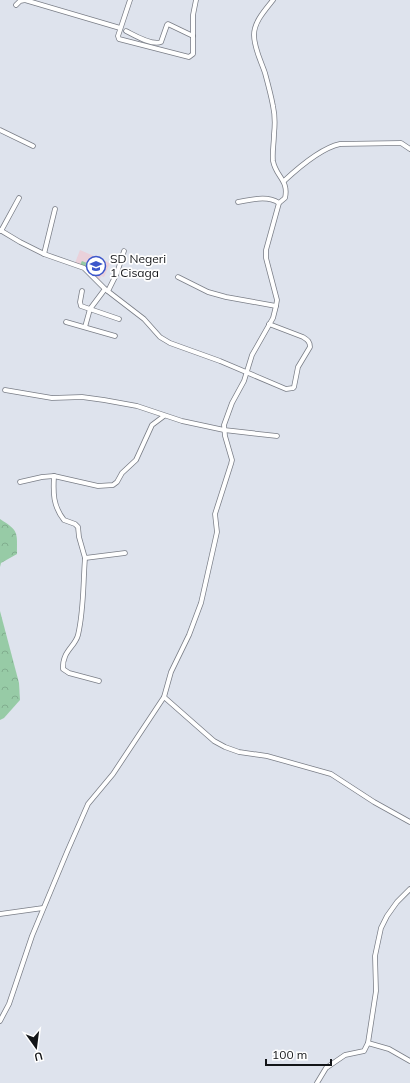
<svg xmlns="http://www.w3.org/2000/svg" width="410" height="1083" font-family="Mulish,sans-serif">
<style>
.education{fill:#ead1da}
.forest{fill:url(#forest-crowns)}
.pitch{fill:#97cba6}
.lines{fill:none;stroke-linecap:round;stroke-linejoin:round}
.minor-casing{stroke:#7a7e87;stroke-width:5.5}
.minor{stroke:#fff;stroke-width:4}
.labels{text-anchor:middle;stroke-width:3.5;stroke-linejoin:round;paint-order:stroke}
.poi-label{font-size:12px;fill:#131518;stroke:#fff;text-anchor:start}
</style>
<defs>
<pattern id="forest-crowns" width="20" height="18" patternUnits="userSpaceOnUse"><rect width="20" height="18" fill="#97cba6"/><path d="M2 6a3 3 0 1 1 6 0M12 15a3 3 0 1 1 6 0" fill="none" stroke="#81ad8e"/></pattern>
</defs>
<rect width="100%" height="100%" fill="#dee3ed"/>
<path class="education" d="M80,250L110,263L104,277L101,276L99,281L75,263Z"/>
<g class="forest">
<path d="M0,519C19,531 17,532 17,554L1,563L0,567Z"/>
<path d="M0,611L19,683L20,700L4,718L0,720Z"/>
</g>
<path class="pitch" d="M82,261L99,268L97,273L80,265Z"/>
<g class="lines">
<defs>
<g id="minor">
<path d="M130,0L118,36L119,39L189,57L193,54V15L196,0"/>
<path d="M16,5L20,1L25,0L120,28"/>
<path d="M126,31C134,35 152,46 161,42L167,25L168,24L193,36"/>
<path d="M0,130L33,146"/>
<path d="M284,181C298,168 321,148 340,144L401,143L410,149"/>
<path d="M238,202C251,200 267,195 279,203"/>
<path d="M0,230L20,242L44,254L84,268L105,289L144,319L160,337L170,343L220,361L286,389L293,388L294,387L298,367L310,347C310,342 308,340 303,337L269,324"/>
<path d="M1,231L19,198"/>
<path d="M44,254L55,209"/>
<path d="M178,277L208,292L226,297L276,306"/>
<path d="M82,291L80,302L81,306L119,319"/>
<path d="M108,291L117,273L124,251"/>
<path d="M66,322L115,336"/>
<path d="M85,327L90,309L105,289"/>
<path d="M5,390L52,398L82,397L104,400L137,406L182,421L224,430L277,436"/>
<path d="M54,476C53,493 53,506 64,520L75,524L78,527L79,537L85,558L125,553"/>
<path d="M20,482L42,477L54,476L98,486L113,485L117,482L122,473L136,460L152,425L164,416"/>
<path d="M85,558C83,583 84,610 78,635C75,647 62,651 63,669L69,673L99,681"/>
<path d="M164,697L214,741L225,747L239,752L267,756L331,774L374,802L410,822"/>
<path d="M0,914L43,908"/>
<path d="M0,1021L9,1004L32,936L67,852L88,804L113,774L164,697L171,672L189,635L201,603L217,532L215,514L231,464L232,460L225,436L224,425L232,403L244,381L252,355L273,318L276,306L277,300L266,258V250L279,203L285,198C289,180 276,177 273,161C272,152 274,143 274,134C275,125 275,115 273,106C271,95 268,84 265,73C261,61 254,48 254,35C254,22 265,10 273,0"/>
<path d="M368,1043L389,1049L410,1061"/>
<path d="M317,1083L326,1068L345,1055L364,1051L368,1043L376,991L375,956L381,928L387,916L397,902L410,889"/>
</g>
</defs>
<use href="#minor" class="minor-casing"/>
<use href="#minor" class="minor"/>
</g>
<defs>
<symbol id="school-ring" viewBox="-11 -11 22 22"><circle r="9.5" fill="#fff" stroke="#3d57ca" stroke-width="1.5"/><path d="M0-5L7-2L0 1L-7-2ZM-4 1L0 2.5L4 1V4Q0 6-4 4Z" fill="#3d57ca"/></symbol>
</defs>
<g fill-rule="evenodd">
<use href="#school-ring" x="85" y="255" width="22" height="22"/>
</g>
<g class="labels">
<g class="poi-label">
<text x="110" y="263">SD Negeri<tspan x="110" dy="14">1 Cisaga</tspan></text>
</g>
</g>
<g transform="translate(36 1047) rotate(166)" stroke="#ffffff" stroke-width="3" paint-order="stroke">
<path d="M0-3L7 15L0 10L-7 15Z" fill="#131518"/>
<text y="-6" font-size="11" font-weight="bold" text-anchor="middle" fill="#131518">U</text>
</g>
<path d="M266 1059v6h65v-6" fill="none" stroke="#131518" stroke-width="2"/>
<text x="272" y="1059" font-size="12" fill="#131518" stroke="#ffffff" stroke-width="3" paint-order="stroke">100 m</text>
</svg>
